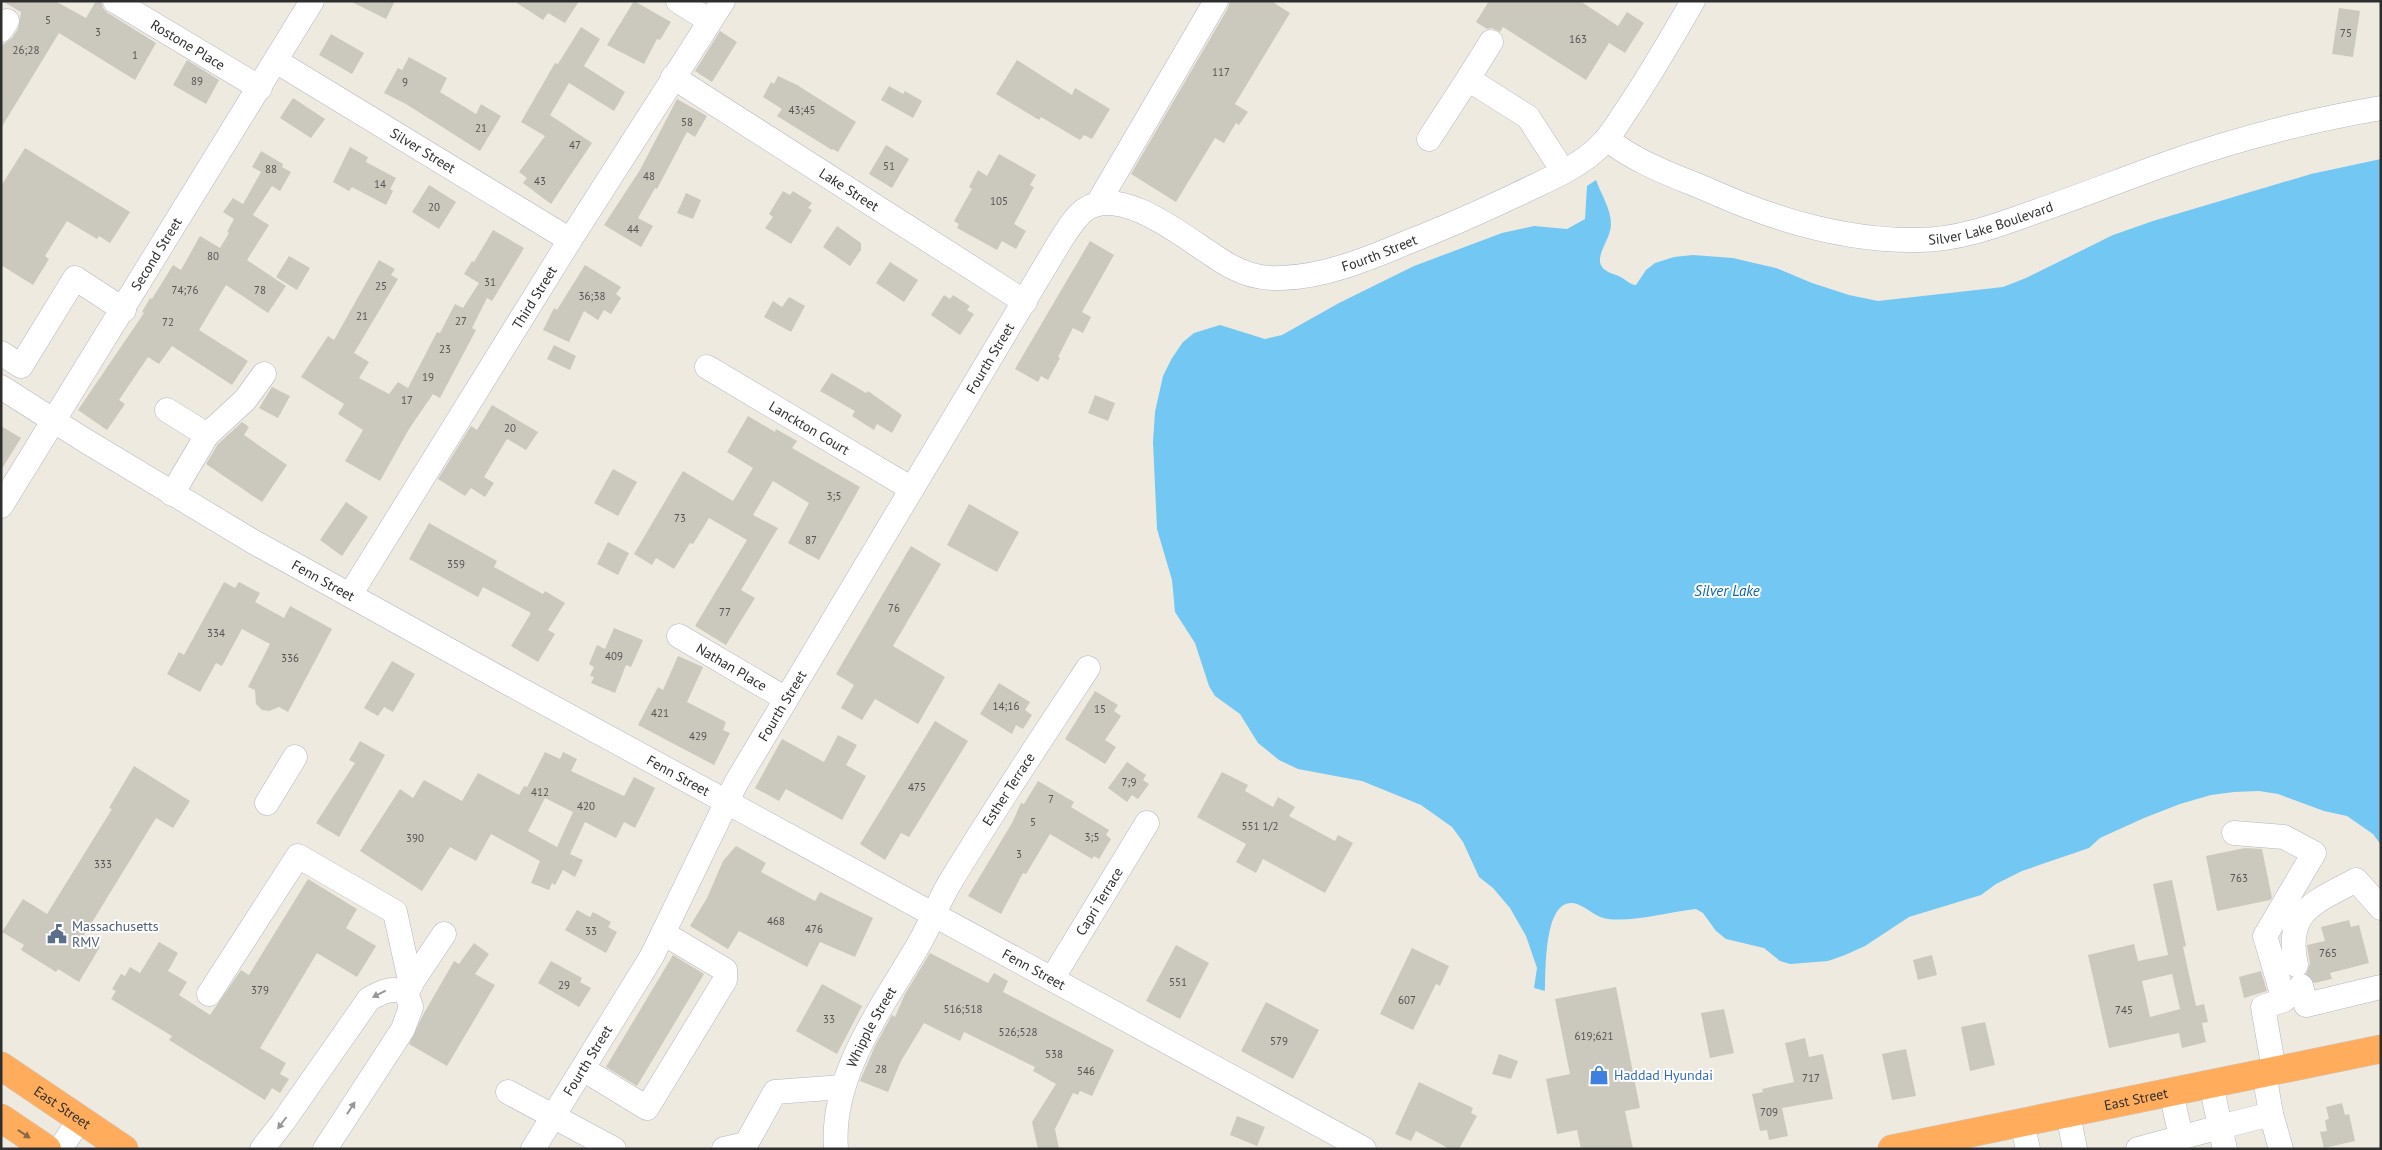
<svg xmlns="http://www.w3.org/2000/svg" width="2382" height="1150" font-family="'PT Sans',sans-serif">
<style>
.water{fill:#72c8f3}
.building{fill:#cbc8be;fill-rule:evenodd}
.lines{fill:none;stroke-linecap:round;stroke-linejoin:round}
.minor-casing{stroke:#b4b5c1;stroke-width:25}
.highway-casing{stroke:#c9c9c9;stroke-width:29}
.minor{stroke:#fff;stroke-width:24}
.highway{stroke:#ffad5c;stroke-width:28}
.oneway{fill:#969696}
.oneway2{fill:#8c6743}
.labels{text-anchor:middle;stroke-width:4;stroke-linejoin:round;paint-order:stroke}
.number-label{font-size:11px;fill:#555452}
.street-label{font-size:14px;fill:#2e2e2e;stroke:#fff}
.service-label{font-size:14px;fill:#4e5e75;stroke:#fff;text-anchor:start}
.shop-label{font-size:14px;fill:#366cbe;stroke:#fff;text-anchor:start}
.water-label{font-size:15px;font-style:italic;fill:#0a66a6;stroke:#fff}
</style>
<rect width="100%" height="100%" fill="#efeae0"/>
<path class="water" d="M2381,159V845L2373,834L2347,816L2324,811L2278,794L2259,791L2234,792L2211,795L2180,804L2144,818L2100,838L2089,848L2022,871L1996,884L1981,895L1909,917L1865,946L1845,955L1828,961L1790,964L1780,961L1764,948L1726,939L1716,931L1703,913L1696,909C1668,912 1635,922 1608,919C1595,917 1588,908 1577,904C1543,894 1546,972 1545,991L1534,988L1537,968L1526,936L1510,908L1493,888L1479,877L1463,842L1452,827L1421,805L1362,781L1298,769L1279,760L1258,743L1240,714L1215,696L1209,686L1195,643L1175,612L1172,580L1157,529L1153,442L1155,412L1163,376L1172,358L1183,342L1194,333L1220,325L1265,339L1282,335L1339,303L1414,266L1502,233L1534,226L1567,229L1585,219L1587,186L1596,180C1601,194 1611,209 1611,224C1611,244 1583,265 1616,275C1624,277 1629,285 1636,285L1646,270L1655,263L1674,257L1693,255L1733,258L1754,263L1776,268L1812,283L1849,295L1878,301L2003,287L2026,278L2113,235L2153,221L2311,174Z"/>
<g class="building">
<path d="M2,1H55L86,18L96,1H101L103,8L108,13L156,43L135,80L59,33L1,128V46L12,38L18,29L21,12Z"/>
<path d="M350,1H395L386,19Z"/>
<path d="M514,1H579L565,23L548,13L543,20Z"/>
<path d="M634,1L671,22L660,40L657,39L644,64L607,45Z"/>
<path d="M1230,1H1271L1290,13L1235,104L1248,112L1239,125L1236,123L1224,143L1215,138L1176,202L1131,174L1228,8Z"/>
<path d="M1489,1H1580L1618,26L1627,12L1644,23L1625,53L1609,43L1586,80L1503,27L1500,32L1492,28L1487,29L1476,22Z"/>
<path d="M2339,8L2360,11L2353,57L2332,54Z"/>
<path d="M581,27L600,39L584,66L625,92L614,111L569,83L550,115L592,143L551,204L523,183L527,178L519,172L545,136L521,122L555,63L558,64Z"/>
<path d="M720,31L737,42L712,82L695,71Z"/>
<path d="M331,34L364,53L352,74L319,55Z"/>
<path d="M409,57L447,78L440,92L476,114L481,104L501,116L480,151L406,104L384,93L398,68L402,70Z"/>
<path d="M187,60L219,80L206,104L173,85Z"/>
<path d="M1017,60L1072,95L1075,88L1110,109L1092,139L1084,135L1080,140L1041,117L1039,120L996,94Z"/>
<path d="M778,76L797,85L856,122L838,152L833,149L832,150L777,116L782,109L763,97L771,82L774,84Z"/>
<path d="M889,86L903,94L905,91L922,101L913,118L881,100Z"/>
<path d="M293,98L325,119L311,138L280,118Z"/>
<path d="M677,99L707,116L695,137L687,132L657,189L655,188L638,218L653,226L641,247L604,225L640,170Z"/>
<path d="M886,145L909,159L892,188L869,174Z"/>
<path d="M350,147L368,157L366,162L396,178L390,189L393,191L386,205L352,187L349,191L333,182Z"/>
<path d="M25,148L130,212L110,243L99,236L97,239L67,221L45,256L49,259L33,285L1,265V186Z"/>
<path d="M261,151L283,164L282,167L291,172L280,191L272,186L253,215L269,225L247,260L286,286L268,313L226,285L199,330L248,361L232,385L172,346L159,364L148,357L119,400L125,404L107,430L78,410L144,313L142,312L150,298L152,299L173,265L181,270L200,236L220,248L229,233L227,232L234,219L223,212L233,198L243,204L261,172L252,167Z"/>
<path d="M999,154L1036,175L1030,185L1034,187L1014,224L1026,231L1016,249L1002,241L997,250L957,228L959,224L954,221L972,189L969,187L978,170L987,176Z"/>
<path d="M429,185L456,202L439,229L412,212Z"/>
<path d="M783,191L790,195L793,191L812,203L808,208L812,210L791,244L765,228L773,217L769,214Z"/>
<path d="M686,193L701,200L693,219L677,213Z"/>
<path d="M837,226L861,243V250L850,266L823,247Z"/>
<path d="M493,230L524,248L492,301L487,298L472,328L476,330L440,398L433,394L409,429L380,481L345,461L363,430L338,414L344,404L301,377L328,336L334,340L379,260L395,269L391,275L398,279L354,353L369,362L359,378L389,394L398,382L408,388L437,332L440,333L455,304L463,308L479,283L464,274L472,261L474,262Z"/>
<path d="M1090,241L1114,255L1082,312L1091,317L1083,333L1073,328L1058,357L1060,358L1048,380L1041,376L1038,382L1015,369Z"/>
<path d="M289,256L310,268L297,290L276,277Z"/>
<path d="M890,262L918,280L904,302L876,283Z"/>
<path d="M585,265L621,287L616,294L621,298L611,314L604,310L598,320L584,311L569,342L543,330L554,308L557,310Z"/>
<path d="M944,295L950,299L953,295L970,306L967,310L974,314L960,335L931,315Z"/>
<path d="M789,297L805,306L791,332L764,317L773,301L782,307Z"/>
<path d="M554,345L576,356L570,370L547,359Z"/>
<path d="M832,373L866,393L868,391L902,415L892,433L877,424L874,430L852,416L855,411L820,391Z"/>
<path d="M272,387L290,396L278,418L259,408Z"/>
<path d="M1095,395L1115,403L1108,421L1088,413Z"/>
<path d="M492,405L538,432L526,450L507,439L484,477L494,483L485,497L471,488L465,496L438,479L471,426L477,430Z"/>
<path d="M748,416L775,432L776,429L797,441L792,448L860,487L819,560L788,543L809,503L773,481L753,515L778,528L741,590L755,598L726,645L695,626L747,540L709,518L693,544L690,543L674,569L656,558L652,565L634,554L683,471L733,501L753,468L727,452Z"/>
<path d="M242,422L249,427L244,435L287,465L262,502L206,464L218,444Z"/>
<path d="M1,426L21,438L1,470Z"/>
<path d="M613,469L637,482L618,516L594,503Z"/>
<path d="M346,502L368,517L342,556L320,540Z"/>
<path d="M969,504L1019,532L997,572L947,545Z"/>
<path d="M429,523L497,561L494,567L543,594L545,591L565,603L548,630L555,634L538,662L511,646L531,613L483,587L478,597L409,559Z"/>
<path d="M608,542L629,553L618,575L597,564Z"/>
<path d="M911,546L941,564L893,646L945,677L918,724L875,699L862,720L841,708L854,685L836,674Z"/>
<path d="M224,582L235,588L239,582L260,593L255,602L284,618L290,606L332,629L288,712L279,707L269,711L262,710L256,704L255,690L248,687L270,644L242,629L222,666L216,663L200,692L167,674L179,652L184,655Z"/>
<path d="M614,628L643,640L631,667L626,665L615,693L591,683L594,677L590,676L594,667L589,664L597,645L605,649Z"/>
<path d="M678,656L703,667L687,702L726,722L723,730L730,733L714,765L638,725L658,687L663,690Z"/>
<path d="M392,661L415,674L393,712L384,707L378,716L364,708Z"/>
<path d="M999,683L1030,702L1025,710L1032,715L1023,729L1016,725L1012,734L980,714Z"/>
<path d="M1095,691L1118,705L1114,711L1121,716L1105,740L1116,747L1105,764L1065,739Z"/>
<path d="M935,721L968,741L909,837L901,833L885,860L860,844Z"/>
<path d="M838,735L857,745L846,765L866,776L842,820L786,789L779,801L755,788L782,739L824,762Z"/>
<path d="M360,741L385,755L339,837L316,823L355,763L349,760Z"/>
<path d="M545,752L560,759L563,752L577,759L571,771L624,796L634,777L655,788L635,828L624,822L616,838L585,822L570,854L583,860L575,877L563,870L555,885L552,883L549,890L531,883L540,861L491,834L476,861L450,847L422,891L360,851L400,789L413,798L424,780L462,801L478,773L519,795L524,786L527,787ZM545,798L573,812L557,847L528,831Z"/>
<path d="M1127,762L1146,775L1143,780L1149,784L1138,799L1132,795L1127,802L1108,788Z"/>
<path d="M134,766L190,801L173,828L156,818L83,937L100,947L79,982L58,969L56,972L21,950L24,945L2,932L23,899L47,914L112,809L109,808Z"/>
<path d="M1222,772L1248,785L1245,791L1273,807L1278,797L1295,807L1289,816L1335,841L1338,835L1353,843L1325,893L1263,859L1256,873L1236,862L1246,844L1197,817Z"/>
<path d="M1038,781L1074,802L1071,807L1109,830L1106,835L1111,839L1099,859L1094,856L1092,859L1050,834L1026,874L1023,873L1001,914L968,896L1012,823L1021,803L1024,804Z"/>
<path d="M736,846L766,863L761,872L815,901L820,892L873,918L855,957L820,942L807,967L739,931L728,949L690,926L707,898L723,861Z"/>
<path d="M2245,848L2262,849L2272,898L2270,900L2217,911L2206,856Z"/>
<path d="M308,879L357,909L346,928L376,946L357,977L317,953L260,1048L286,1063L280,1074L289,1079L280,1093L272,1088L265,1100L169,1040L172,1036L111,999L116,991L112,989L121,974L125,976L130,967L140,973L159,942L178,953L168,971L187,982L179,995L210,1015L241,970L249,975Z"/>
<path d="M2172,880L2186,946L2183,947L2196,1006L2204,1004L2208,1022L2202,1023L2206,1042L2182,1048L2179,1033L2109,1048L2088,955L2134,944L2138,961L2168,955L2153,884ZM2172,974L2180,1009L2150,1017L2142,981Z"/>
<path d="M577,910L590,917L593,912L611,922L608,927L617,932L606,953L565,930Z"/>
<path d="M2349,920L2351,927L2359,925L2369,963L2330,973L2332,979L2314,983L2306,974L2310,964L2307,945L2325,941L2321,927Z"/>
<path d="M474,943L489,954L475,974L495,985L447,1066L409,1044L423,1015L454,961L459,964Z"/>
<path d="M1176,945L1209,963L1180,1019L1146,1001Z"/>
<path d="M1412,948L1449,966L1440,986L1436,984L1413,1030L1380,1014Z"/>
<path d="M930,953L988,983L994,973L1008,981L1003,992L1114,1050L1092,1096L1080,1091L1078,1095L1073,1093L1055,1129L1059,1149H1038L1032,1122L1056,1084L1033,1071L1035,1067L964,1032L960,1041L924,1023L901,1061L888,1092L860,1081L875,1046L892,1015L895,1017L905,994Z"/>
<path d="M673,955L704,974L637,1086L606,1067Z"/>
<path d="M1932,955L1937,975L1918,980L1913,960Z"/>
<path d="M551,961L582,978L580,982L591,988L579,1007L538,983Z"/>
<path d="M2261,971L2267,991L2244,998L2239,977Z"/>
<path d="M822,984L862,1006L837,1054L796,1031Z"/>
<path d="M1616,987L1640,1108L1625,1111L1633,1149H1581L1577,1130L1557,1134L1546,1079L1570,1074L1555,999Z"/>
<path d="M1266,1002L1319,1030L1293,1079L1241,1051Z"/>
<path d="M1724,1009L1734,1053L1710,1058L1701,1013Z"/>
<path d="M1985,1022L1995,1065L1970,1071L1961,1027Z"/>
<path d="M1805,1038L1809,1057L1823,1054L1833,1099L1782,1108L1788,1136L1769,1140L1767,1130L1760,1131L1752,1094L1763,1092L1762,1089L1794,1082L1785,1043Z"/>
<path d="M1906,1049L1916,1096L1892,1100L1882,1054Z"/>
<path d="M1499,1054L1518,1061L1511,1079L1492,1074Z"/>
<path d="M1419,1082L1473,1108L1471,1113L1477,1116L1459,1149H1450L1416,1131L1411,1141L1395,1134Z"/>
<path d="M2342,1103L2345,1115L2349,1114L2355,1141L2324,1148L2320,1132L2327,1131L2325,1120L2329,1119L2326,1107Z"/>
<path d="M1237,1116L1265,1127L1257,1146L1230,1135Z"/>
</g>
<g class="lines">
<defs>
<g id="minor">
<path id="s1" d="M115,1L260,88"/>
<path d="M678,1L710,21"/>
<path d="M1,30L7,21"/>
<path id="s2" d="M276,61L570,240"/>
<path id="s3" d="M673,77L1025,302"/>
<path d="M1468,79L1491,42"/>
<path d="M1429,139L1468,79L1528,117L1563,171"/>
<path id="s4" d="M1607,139C1638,164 1676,176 1713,192C1778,221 1846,241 1918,240C1956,240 1993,227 2029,214C2073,199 2116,182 2160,166C2232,140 2305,121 2381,108"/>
<path d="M1098,203L1216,1"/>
<path d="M1,353L21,366L75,278L124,310"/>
<path id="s5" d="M707,367L912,489"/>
<path id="s6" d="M1,387L81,438L252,541L512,685L1364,1149"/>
<path d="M167,410L207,435"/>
<path d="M172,494L207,435L245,400L264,374"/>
<path id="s7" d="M1,506L312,1"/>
<path id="s8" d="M350,595L570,240L723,1"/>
<path id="s9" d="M679,636L786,699"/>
<path d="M267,803L295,757"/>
<path d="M2234,833L2284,837L2314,853L2265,936L2284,1000L2263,1007L2274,1070"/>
<path d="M2296,965C2284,910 2316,902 2356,880L2381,908"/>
<path id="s10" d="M1052,979L1147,823"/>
<path d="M2301,986L2306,1005L2381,987"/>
<path d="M406,991L444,934"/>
<path d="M209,994L298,856L395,912L411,985"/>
<path d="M583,1069L647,1108L725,980V970L663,933"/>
<path d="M2264,1072L2271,1114L2281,1149"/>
<path d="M2211,1083L2220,1127L2271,1114"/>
<path d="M508,1092L614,1149"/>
<path d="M2171,1092L2181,1137"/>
<path d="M2068,1114L2075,1149"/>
<path d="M2022,1123L2028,1149"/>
<path d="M60,1149L81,1118"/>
<path d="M262,1149L283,1122L369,999C382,992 391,987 406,992L411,1007L403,1029L325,1149"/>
<path id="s11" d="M533,1149L652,956L736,783L1059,243C1067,231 1074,217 1086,209C1126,183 1196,248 1232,267C1247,275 1264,279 1281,278C1324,277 1368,259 1408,242C1444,228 1480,212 1516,195C1544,181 1577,169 1600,146C1611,136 1619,121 1628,108C1651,74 1672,37 1693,1"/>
<path d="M724,1149L746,1144L775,1092L843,1087"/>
<path id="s12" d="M836,1149C830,1073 885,1004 920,942C931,923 938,903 949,884C993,811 1041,739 1088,668"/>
<path d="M2138,1149L2220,1127L2225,1149"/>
</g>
<g id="highway">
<path id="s13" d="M1,1066L124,1149"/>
<path d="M1,1118L47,1149"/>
<path id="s14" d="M1892,1149L2381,1049"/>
</g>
</defs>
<use href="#minor" class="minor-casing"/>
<use href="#highway" class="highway-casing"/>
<use href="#minor" class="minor"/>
<use href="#highway" class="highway"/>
</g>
<defs><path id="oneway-solid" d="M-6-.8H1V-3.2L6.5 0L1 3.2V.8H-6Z" transform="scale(1.25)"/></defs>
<g class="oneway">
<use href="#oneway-solid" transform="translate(379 994) rotate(153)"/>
<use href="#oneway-solid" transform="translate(351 1108) rotate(-57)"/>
<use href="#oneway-solid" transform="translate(282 1123) rotate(127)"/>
</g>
<use class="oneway2" href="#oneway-solid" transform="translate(24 1134) rotate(33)"/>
<defs>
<symbol id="civic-bare" viewBox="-9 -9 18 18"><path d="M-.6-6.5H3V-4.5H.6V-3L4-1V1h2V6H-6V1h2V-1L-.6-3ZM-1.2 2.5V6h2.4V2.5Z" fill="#5c6f8a" stroke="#fff" stroke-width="2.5" paint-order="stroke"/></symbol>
<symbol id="shop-bare" viewBox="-9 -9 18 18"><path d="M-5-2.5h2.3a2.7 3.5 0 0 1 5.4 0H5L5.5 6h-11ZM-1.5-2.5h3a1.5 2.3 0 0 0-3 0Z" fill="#3f7fe0" stroke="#fff" stroke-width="2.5" paint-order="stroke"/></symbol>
</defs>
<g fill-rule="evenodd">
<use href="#civic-bare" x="43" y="920" width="28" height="28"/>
<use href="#shop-bare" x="1585" y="1061" width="28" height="28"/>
</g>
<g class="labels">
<g class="number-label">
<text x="48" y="24">5</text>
<text x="98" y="36">3</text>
<text x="2346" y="37">75</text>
<text x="1578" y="43">163</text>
<text x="26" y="54">26;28</text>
<text x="135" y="59">1</text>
<text x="1221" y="76">117</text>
<text x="197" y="85">89</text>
<text x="405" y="86">9</text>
<text x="802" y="114">43;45</text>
<text x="687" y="126">58</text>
<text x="481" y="132">21</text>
<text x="575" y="149">47</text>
<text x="889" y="170">51</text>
<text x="271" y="173">88</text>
<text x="649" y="180">48</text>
<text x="540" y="185">43</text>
<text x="380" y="188">14</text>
<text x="999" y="205">105</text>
<text x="434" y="211">20</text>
<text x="633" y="233">44</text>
<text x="213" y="260">80</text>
<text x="490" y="286">31</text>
<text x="381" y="290">25</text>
<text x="185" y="294">74;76</text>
<text x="260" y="294">78</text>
<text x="592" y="300">36;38</text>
<text x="362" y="320">21</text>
<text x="461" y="325">27</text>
<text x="168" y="326">72</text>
<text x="445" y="353">23</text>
<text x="428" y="381">19</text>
<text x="407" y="404">17</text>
<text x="510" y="432">20</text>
<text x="834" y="500">3;5</text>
<text x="680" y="522">73</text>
<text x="811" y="544">87</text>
<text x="456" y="568">359</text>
<text x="894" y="612">76</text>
<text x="725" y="616">77</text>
<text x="216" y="637">334</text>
<text x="614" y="660">409</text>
<text x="290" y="662">336</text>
<text x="1006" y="710">14;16</text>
<text x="1100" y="713">15</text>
<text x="660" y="717">421</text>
<text x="698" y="740">429</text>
<text x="1129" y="786">7;9</text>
<text x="917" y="791">475</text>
<text x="540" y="796">412</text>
<text x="1051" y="803">7</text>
<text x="586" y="810">420</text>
<text x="1033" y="826">5</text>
<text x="1260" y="830">551 1/2</text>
<text x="1092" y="841">3;5</text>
<text x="415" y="842">390</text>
<text x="1019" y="858">3</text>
<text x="103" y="868">333</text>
<text x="2239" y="882">763</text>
<text x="776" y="925">468</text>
<text x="814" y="933">476</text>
<text x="591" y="935">33</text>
<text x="2328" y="957">765</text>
<text x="1178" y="986">551</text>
<text x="564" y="989">29</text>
<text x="260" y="994">379</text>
<text x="1407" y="1004">607</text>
<text x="963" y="1013">516;518</text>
<text x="2124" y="1014">745</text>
<text x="829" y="1023">33</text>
<text x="1018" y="1036">526;528</text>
<text x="1594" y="1040">619;621</text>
<text x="1279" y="1045">579</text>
<text x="1054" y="1058">538</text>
<text x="881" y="1073">28</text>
<text x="1086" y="1075">546</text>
<text x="1811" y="1082">717</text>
<text x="1769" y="1116">709</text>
</g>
<g class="street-label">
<text dy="5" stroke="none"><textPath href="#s1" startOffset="85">Rostone Place</textPath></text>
<text dy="5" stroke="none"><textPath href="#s2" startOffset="172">Silver Street</textPath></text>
<text dy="5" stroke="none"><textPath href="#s3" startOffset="209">Lake Street</textPath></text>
<text dy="5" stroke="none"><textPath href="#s4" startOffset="406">Silver Lake Boulevard</textPath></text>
<text dy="5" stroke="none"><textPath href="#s11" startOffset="1409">Fourth Street</textPath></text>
<text dy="5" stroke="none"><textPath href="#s7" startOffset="296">Second Street</textPath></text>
<text dy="5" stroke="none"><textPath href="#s8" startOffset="350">Third Street</textPath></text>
<text dy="5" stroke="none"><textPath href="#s11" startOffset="914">Fourth Street</textPath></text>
<text dy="5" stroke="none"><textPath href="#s5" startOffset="119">Lanckton Court</textPath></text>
<text dy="5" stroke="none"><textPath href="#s6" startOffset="376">Fenn Street</textPath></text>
<text dy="5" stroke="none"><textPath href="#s9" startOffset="61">Nathan Place</textPath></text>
<text dy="5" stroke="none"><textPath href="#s11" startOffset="509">Fourth Street</textPath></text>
<text dy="5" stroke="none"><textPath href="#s6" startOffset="781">Fenn Street</textPath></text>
<text dy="5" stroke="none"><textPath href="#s12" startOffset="404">Esther Terrace</textPath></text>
<text dy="5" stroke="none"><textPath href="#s10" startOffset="91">Capri Terrace</textPath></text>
<text dy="5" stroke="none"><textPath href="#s6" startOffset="1186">Fenn Street</textPath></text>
<text dy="5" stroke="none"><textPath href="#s12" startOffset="129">Whipple Street</textPath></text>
<text dy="5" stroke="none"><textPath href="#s11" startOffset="104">Fourth Street</textPath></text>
<text dy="5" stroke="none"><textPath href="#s14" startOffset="249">East Street</textPath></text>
<text dy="5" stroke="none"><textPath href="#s13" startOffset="74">East Street</textPath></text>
</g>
<g class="service-label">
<text x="72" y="931">Massachusetts<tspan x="72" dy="16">RMV</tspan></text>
</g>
<g class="shop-label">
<text x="1614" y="1080">Haddad Hyundai</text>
</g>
<g class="water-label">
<text x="1727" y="596">Silver Lake</text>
</g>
</g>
<rect width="2382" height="1150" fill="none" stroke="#2e2e2e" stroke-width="5"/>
</svg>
